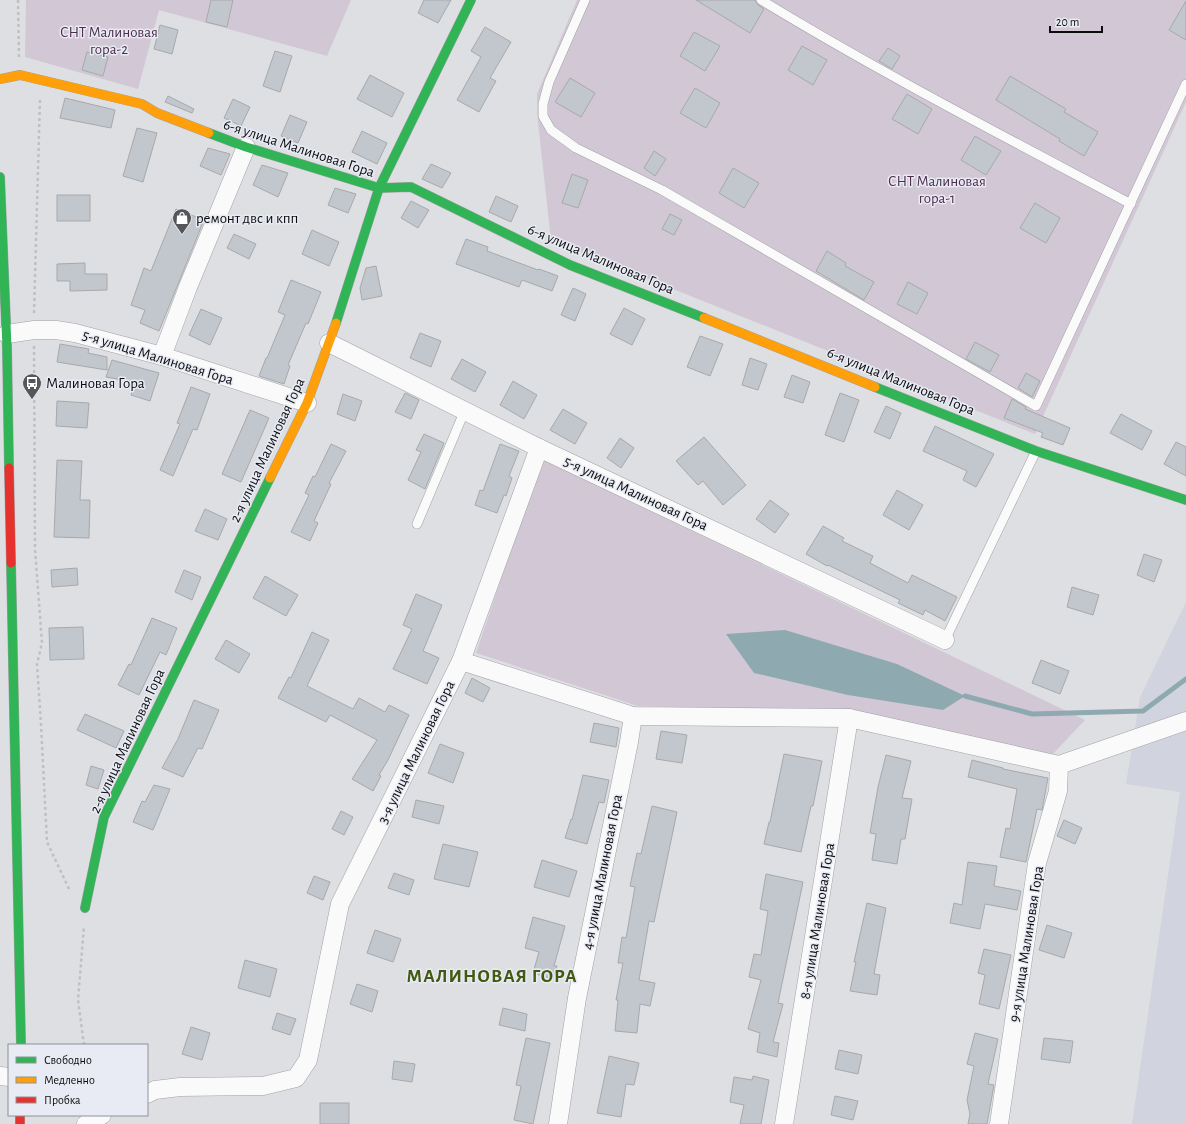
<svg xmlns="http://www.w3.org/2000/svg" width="1186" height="1124" font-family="'Alegreya Sans',sans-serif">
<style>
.built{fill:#d1d4de}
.green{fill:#d2c7d4}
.water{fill:#8fa9b0}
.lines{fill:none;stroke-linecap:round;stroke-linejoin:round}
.stream{stroke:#8fa9b0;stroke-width:5}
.building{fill:#c1c7cc;stroke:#a7a9ab}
.lane-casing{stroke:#a1a2a5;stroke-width:10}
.street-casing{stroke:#a1a2a5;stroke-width:19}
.fast-casing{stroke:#a1a2a5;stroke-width:10}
.slow-casing{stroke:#a1a2a5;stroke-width:10}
.jam-casing{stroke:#a1a2a5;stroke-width:10}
.path{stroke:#bfc0c2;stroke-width:2.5;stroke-dasharray:3 3;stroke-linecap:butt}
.lane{stroke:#fafafb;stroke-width:9}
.street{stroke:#fafafb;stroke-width:18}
.fast{stroke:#30b455;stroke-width:9}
.slow{stroke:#ff9f0a;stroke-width:9}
.jam{stroke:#e5322d;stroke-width:9}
.labels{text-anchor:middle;stroke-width:3;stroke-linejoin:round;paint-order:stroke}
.park-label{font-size:15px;fill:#4d2c4e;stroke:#e8ebf3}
.street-label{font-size:15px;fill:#0b0c0e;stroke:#e8ebf3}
.poi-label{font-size:15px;fill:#0b0c0e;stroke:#e8ebf3;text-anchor:start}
.district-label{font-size:19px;font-weight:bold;letter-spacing:1px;fill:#415910;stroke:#e8ebf3}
</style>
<rect width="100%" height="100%" fill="#dedfe3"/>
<path class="built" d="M1186,602V1124H1132L1180,792L1126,784L1140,697Z"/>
<g class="green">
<path d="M26,0H351L327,56L159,10L138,89L25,57Z"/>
<path d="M577,0H1186V102L1035,434L551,240L537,113V94Z"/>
<path d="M542,459L1085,720L1050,757L850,711L638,706L476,653Z"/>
</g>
<path class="water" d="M785,630L897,664L965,696L943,710L848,695L754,673L726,634Z"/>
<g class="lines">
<path class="stream" d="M965,696L1032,714L1143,711L1186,679"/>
</g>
<g class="building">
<path d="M211,0H233L227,27L206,22Z"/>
<path d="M424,0H451L438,23L418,13Z"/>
<path d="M696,0H755L758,5L764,9L750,33Z"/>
<path d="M1186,1V40L1169,30Z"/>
<path d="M160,25L178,30L172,54L154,49Z"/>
<path d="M485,27L511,42L490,78L496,81L479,112L457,100L481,57L471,51Z"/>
<path d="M694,32L720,46L705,71L680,56Z"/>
<path d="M802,46L827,60L813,85L788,70Z"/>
<path d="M888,48L900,56L892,69L879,61Z"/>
<path d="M275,51L292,56L280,92L263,86Z"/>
<path d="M87,52L108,57L103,76L82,70Z"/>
<path d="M370,75L404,93L392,117L357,99Z"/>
<path d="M1010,76L1066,109L1064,112L1098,132L1084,156L1059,141L1060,139L996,100Z"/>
<path d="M570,78L595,93L581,117L555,102Z"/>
<path d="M695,88L720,103L706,128L680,113Z"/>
<path d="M907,94L932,109L918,134L892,119Z"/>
<path d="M168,96L194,109L192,113L165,102Z"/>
<path d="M65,98L115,110L111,128L60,118Z"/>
<path d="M233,99L250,107L241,126L224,118Z"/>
<path d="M290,115L307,122L298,143L281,136Z"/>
<path d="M137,128L157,133L143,182L123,176Z"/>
<path d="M362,131L387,143L377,164L352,152Z"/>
<path d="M975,136L1001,151L986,175L961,160Z"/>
<path d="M208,148L230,154L221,175L200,166Z"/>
<path d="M654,151L666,159L655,176L644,168Z"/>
<path d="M431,164L451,173L442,188L422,179Z"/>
<path d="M262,165L288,173L278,197L253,185Z"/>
<path d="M733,168L759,183L744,208L719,193Z"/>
<path d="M572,174L588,180L578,208L562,203Z"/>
<path d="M335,188L356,194L348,213L328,205Z"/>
<rect x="57" y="195" width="33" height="26"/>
<path d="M496,196L518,206L511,222L489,212Z"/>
<path d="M411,201L429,210L418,228L401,218Z"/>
<path d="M1035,203L1060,218L1046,243L1020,228Z"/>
<path d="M176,209L204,220L159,331L140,323L145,310L131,305L144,268L151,271Z"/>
<path d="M670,214L682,220L674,235L662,229Z"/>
<path d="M312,230L339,242L329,266L302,254Z"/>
<path d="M234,234L256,244L249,259L227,248Z"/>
<path d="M466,239L488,247L487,251L538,270L539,269L558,276L552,291L522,280L519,287L456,264Z"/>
<path d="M827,251L846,263L845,266L874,282L864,300L816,271Z"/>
<path d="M85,263V274H107V290L70,291V281H57V264Z"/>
<path d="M376,266L382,296L362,300L360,288L366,268Z"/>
<path d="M291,280L321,292L308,324L306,323L288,365L290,366L284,384L259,376L266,358H267L285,315L278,312Z"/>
<path d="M908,282L928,293L917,314L897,304Z"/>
<path d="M573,288L586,294L575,321L561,315Z"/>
<path d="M624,308L645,319L632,345L610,334Z"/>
<path d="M201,309L222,318L210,345L189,335Z"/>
<path d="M420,333L441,341L431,367L410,358Z"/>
<path d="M700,336L723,344L710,376L687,367Z"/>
<path d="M975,342L999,355L990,372L966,359Z"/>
<path d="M60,344L89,349L88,353L107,357V370L57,362Z"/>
<path d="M750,358L767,364L758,390L742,385Z"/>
<path d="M462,359L486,372L475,392L451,379Z"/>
<path d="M112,360L159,373L150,401L131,395L134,385L139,383L106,377Z"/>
<path d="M1026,373L1040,381L1032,397L1018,388Z"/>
<path d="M792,375L810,382L803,403L784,397Z"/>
<path d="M513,381L537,395L524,419L500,405Z"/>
<path d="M191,387L210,394L197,430L193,429L173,476L160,470L180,424L177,423Z"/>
<path d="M405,393L419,400L411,419L395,412Z"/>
<path d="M840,393L859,400L844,442L825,435Z"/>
<path d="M343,394L362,401L355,421L337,414Z"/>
<path d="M1012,399L1026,407L1025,409L1070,428L1063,445L1041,437L1043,433L1004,418Z"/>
<path d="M57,401L89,403L87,428L56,426Z"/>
<path d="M886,406L901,413L890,439L874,432Z"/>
<path d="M563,409L587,423L575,444L550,430Z"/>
<path d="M250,410L269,418L241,482L222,474Z"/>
<path d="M1121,414L1152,431L1142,450L1110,433Z"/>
<path d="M935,426L994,454L976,487L963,480L967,471L923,451Z"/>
<path d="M424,434L444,443L425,489L408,480L421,452L416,450Z"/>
<path d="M704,437L746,485L723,505L703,481L698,485L676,461Z"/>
<path d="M620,438L634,448L621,468L607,458Z"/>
<path d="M1176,442L1186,447V476L1164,464Z"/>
<path d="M331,444L346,451L329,483L331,484L314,521L318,523L310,541L291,532L309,495L305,493L313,476L315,477Z"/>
<path d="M500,444L519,451L509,476L512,478L506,496L504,495L497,513L475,505L480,490L483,491Z"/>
<path d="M57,460L82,461L80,500H90L89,538L54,537Z"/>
<path d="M897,490L923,505L909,530L883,515Z"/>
<path d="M770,500L789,514L775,533L756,519Z"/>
<path d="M205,509L227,519L218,540L195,531Z"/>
<path d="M823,526L844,538L842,541L873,556L870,563L908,583L912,575L957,597L945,621L925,610L923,615L898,603L900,600L861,581L828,565L827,566L806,554Z"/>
<path d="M1144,554L1162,560L1154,582L1137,575Z"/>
<path d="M77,568L78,585L52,587L51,570Z"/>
<path d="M184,570L201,577L192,600L175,592Z"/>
<path d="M265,576L298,595L286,616L253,598Z"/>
<path d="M1072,587L1099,595L1093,615L1067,607Z"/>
<path d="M416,594L442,605L423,651L439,658L427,684L393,669L412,629L403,625Z"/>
<path d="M152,618L177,628L166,655L160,652L139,695L118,685L129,664L131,665Z"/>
<path d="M83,627L84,659L50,660L49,628Z"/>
<path d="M312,632L329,640L307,686L353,709L359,698L385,712L389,705L409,715L388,760L379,775L381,776L373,791L352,779L377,740L330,715L326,722L278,698L289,677L291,678Z"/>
<path d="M226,640L250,654L239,673L215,659Z"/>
<path d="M1041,660L1069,671L1060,694L1032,683Z"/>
<path d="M472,678L490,688L483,702L465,693Z"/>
<path d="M194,700L219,710L202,749L198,748L183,777L162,768L178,739Z"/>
<path d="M85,714L124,731L116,748L77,730Z"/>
<path d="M594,723L619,728L616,747L590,742Z"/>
<path d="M661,731L687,735L682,763L656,759Z"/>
<path d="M440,744L464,753L453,783L428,773Z"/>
<path d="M784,754L822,761L813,806H811L801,852L764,844L769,822H770Z"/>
<path d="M886,755L911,761L902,798L912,799L905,839H901L897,864L872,860L876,834L870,833L878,787Z"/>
<path d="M972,760L1003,768V769L1048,778L1042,810L1037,809L1026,862L1000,857L1006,828L1010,829L1017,789L968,777Z"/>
<path d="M91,766L104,770L98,789L86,785Z"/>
<path d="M583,775L609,780L604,803L599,802L587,844L565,838L571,819L572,820Z"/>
<path d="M154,785L170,789L153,830L133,822L142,801L145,802Z"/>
<path d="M416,800L444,806L439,824L412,817Z"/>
<path d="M652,806L677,812L654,922L649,921L639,980L655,983L650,1006L640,1004L637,1033L615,1031L618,1000H616L623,963H618L622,937L626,938L635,887L630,886L637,853L641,854Z"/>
<path d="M341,811L353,817L344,835L332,829Z"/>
<path d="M1064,820L1082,828L1075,844L1057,836Z"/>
<path d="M443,844L478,852L469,887L434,879Z"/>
<path d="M542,860L577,871L569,897L534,887Z"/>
<path d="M968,862L997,866L994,886L1021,891L1017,910L985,904L980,929L950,923L954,903L962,905Z"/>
<path d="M394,873L414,880L409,895L388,888Z"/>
<path d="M766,874L803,882L778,1003L783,1004L773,1042L779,1043L777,1057L757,1052L760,1033L748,1029L761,980L749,977L754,954L761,955L768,911L760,909Z"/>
<path d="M314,876L330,882L323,900L307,893Z"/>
<path d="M867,903L886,908L874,974L880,975L877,995L850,991L856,962H854Z"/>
<path d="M533,917L565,926L554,966H557L553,979L533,973L539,952L525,948Z"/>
<path d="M1047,925L1072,933L1064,958L1039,950Z"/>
<path d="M375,930L401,939L393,962L367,953Z"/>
<path d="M984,949L1011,955L999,1009L979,1004L985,975L978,973Z"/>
<path d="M245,960L277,969L270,997L238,988Z"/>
<path d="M357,984L378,991L372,1012L350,1004Z"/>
<path d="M503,1008L527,1014L525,1031L499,1025Z"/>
<path d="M277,1013L296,1019L290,1035L272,1029Z"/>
<path d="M191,1027L210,1033L202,1060L182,1054Z"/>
<path d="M975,1033L998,1039L988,1084L994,1085L987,1124H968L970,1114L967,1100L974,1066L967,1064Z"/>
<path d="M526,1038L550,1043L533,1124L514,1120L521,1086L516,1085Z"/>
<path d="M1044,1038L1073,1041L1070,1063L1041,1059Z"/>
<path d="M839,1050L862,1055L858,1074L835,1069Z"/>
<path d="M609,1056L639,1063L634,1085L626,1084L621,1117L597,1113Z"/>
<path d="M394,1061L415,1064L412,1082L392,1079Z"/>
<path d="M753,1076L769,1080L761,1124H740L744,1105L730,1102L734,1077L752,1080Z"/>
<path d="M835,1096L858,1101L853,1120L831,1115Z"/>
<rect x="320" y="1103" width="29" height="21"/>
</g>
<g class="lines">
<defs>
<g id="lane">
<path d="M585,0L549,82L543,104V116L551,130L576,148L662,190L1036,406L1186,84"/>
<path d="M761,0C881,73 1007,138 1131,204"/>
<path d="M417,524L465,410"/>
<path d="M945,640L1036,451"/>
</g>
<g id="street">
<path d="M7,334L34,330H56L75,333L162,356L307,403"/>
<path d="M329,343L539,448L945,640"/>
<path d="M162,356L188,287L246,147"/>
<path d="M461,661L633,716L849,718L1059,765L1186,721"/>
<path d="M0,1076L9,1077"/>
<path d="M147,1094L155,1090L180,1087L263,1086L296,1078L308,1060L340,904L461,661L539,448"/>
<path d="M86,1124L102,1115"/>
<path d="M558,1124L577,998L629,742L633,716"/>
<path d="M784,1124L849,718"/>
<path d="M999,1124L1037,863L1058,791L1059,765"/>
</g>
<g id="fast">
<path d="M209,133L246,147L379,188L411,187L570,265L704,318"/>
<path d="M0,177L7,348L9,468"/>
<path d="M336,323L379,188L471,0"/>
<path d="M875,387L1036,451L1186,500"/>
<path d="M11,563L21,1045"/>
<path d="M85,908L104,817L270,478"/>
</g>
<g id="slow">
<path d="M0,79L20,75L142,104L157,113L209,133"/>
<path d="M704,318L875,387"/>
<path d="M270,478L307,403L336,323"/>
</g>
<g id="jam">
<path d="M9,468L11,563"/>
<path d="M20,1115V1124"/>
</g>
</defs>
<use href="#lane" class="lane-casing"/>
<use href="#street" class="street-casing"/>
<use href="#fast" class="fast-casing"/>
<use href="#slow" class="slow-casing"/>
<use href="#jam" class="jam-casing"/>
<g class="path">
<path d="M18,0L19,57"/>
<path d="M34,313L40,98"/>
<path d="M34,346L35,549L42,643L37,664L41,724L47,842L69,889"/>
<path d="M84,1045L78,1000L84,926"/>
</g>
<use href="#lane" class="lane"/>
<use href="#street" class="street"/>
<use href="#fast" class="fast"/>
<use href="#slow" class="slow"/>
<use href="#jam" class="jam"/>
</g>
<defs>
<symbol id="shop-pin" viewBox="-11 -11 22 30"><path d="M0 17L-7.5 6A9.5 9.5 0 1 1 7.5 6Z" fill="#555659" stroke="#e8ebf3"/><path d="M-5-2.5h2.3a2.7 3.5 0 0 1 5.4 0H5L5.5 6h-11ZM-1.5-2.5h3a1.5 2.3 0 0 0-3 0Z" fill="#fff"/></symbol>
<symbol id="bus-pin" viewBox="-11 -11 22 30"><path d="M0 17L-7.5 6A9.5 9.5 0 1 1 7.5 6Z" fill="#555659" stroke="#e8ebf3"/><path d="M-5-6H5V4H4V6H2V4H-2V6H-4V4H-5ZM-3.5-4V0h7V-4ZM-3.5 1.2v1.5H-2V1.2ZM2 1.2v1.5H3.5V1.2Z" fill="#fff"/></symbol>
</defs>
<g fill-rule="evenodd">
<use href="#shop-pin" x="171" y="207" width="22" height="30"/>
<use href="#bus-pin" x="21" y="372" width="22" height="30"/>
</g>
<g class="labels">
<g class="park-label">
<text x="109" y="37">СНТ Малиновая<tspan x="109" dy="17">гора-2</tspan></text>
<text x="937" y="186">СНТ Малиновая<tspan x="937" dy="17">гора-1</tspan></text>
</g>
<g class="street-label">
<text transform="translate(299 148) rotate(18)" y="5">6-я улица Малиновая Гора</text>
<text transform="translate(601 259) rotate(23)" y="5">6-я улица Малиновая Гора</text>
<text transform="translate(158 357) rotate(17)" y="5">5-я улица Малиновая Гора</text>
<text transform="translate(901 381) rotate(22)" y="5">6-я улица Малиновая Гора</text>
<text transform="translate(267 450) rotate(-65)" y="5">2-я улица Малиновая Гора</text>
<text transform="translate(636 493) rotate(25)" y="5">5-я улица Малиновая Гора</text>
<text transform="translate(127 741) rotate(-65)" y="5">2-я улица Малиновая Гора</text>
<text transform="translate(416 752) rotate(-64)" y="5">3-я улица Малиновая Гора</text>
<text transform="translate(602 872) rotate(-79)" y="5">4-я улица Малиновая Гора</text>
<text transform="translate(817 921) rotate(-81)" y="5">8-я улица Малиновая Гора</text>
<text transform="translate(1026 944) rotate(-81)" y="5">9-я улица Малиновая Гора</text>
</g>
<g class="poi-label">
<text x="196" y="223">ремонт двс и кпп</text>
<text x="46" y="388">Малиновая Гора</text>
</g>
<g class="district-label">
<text x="492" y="982">МАЛИНОВАЯ ГОРА</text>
</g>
</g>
<rect x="8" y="1044" width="140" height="72" fill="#e8ebf3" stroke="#909297"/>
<rect x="16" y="1057" width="20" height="6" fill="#30b455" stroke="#909297"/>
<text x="44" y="1064" font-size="12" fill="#0b0c0e">Свободно</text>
<rect x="16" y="1077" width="20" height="6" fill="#ff9f0a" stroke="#909297"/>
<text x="44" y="1084" font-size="12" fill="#0b0c0e">Медленно</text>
<rect x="16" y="1097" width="20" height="6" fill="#e5322d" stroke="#909297"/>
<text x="44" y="1104" font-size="12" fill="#0b0c0e">Пробка</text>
<path d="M1050 26v6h52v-6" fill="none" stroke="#0b0c0e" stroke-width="2"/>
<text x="1056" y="26" font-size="12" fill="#0b0c0e" stroke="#e8ebf3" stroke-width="3" paint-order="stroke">20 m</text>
</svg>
